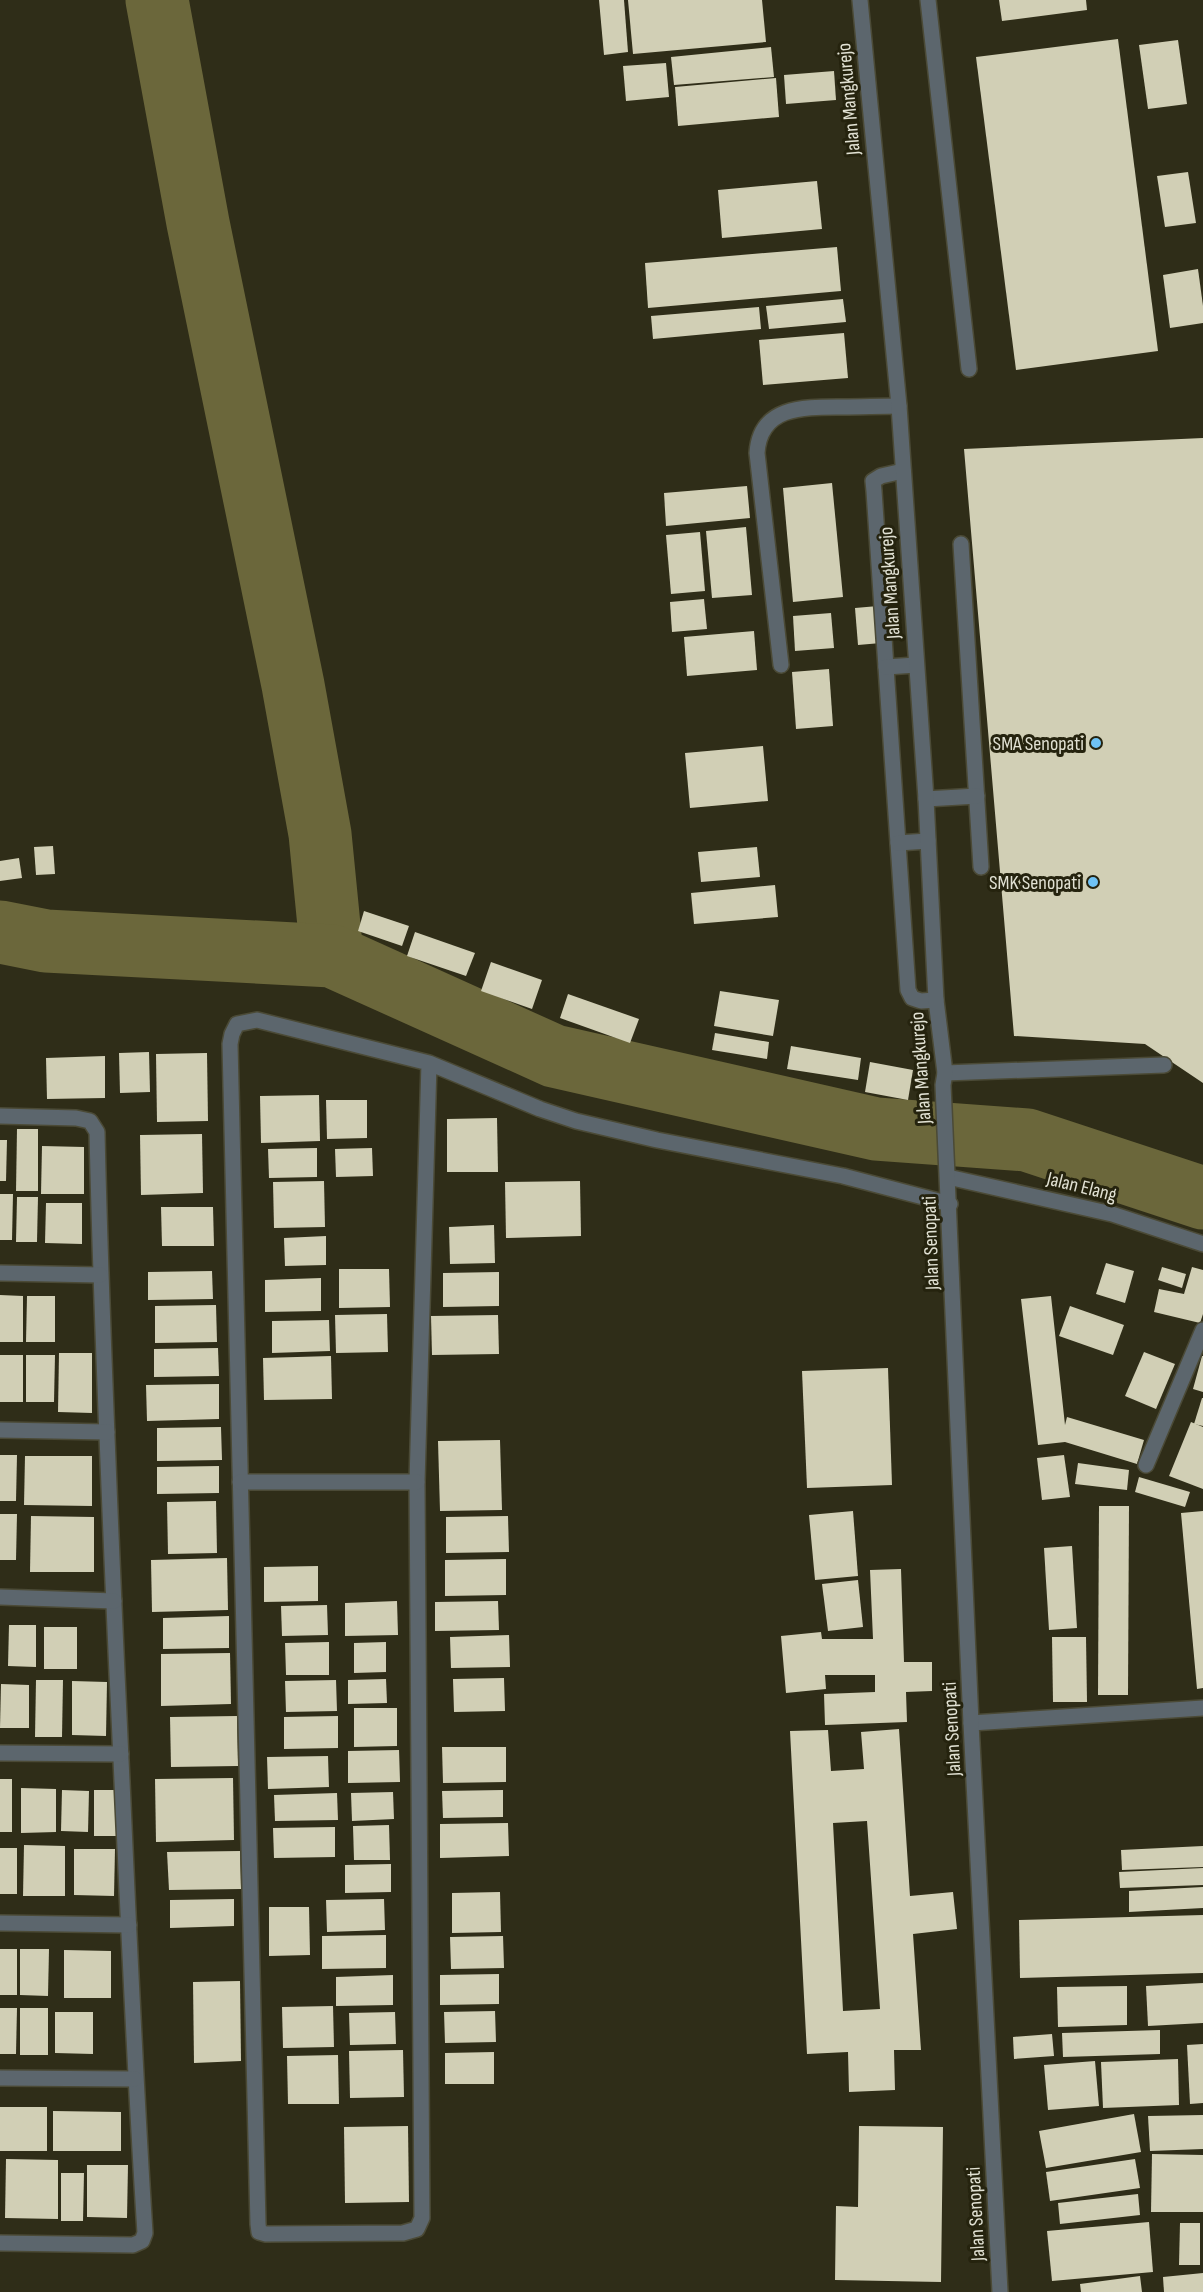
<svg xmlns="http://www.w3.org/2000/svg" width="1203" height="2292" font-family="'Sofia Sans Condensed',sans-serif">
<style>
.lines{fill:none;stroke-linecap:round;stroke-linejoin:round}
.river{stroke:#6b673b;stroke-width:63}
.building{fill:#d1cfb5;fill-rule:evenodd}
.service-casing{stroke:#4b4a36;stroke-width:18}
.minor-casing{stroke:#4b4a36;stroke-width:18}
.tertiary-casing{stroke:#4b4a36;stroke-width:18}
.service{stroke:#5c666d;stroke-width:15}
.minor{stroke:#5c666d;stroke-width:15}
.tertiary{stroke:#5c666d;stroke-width:15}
.poi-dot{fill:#6fc2f4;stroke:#25230e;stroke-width:2}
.labels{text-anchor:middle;stroke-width:6;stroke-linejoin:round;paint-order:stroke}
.street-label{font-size:20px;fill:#e1e1d3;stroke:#25230e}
.poi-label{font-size:20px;fill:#e1e1d3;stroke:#25230e;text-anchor:end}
</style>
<rect width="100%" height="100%" fill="#2f2d18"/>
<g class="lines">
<g class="river">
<path d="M157,0L198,223L293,685L320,834L332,956"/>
<path d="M0,932L46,941L332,956L554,1056L876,1129L1027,1140L1203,1198"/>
</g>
</g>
<g class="building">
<path d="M599,0H624L628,52L604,55Z"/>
<path d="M628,0H762L766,42L633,54Z"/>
<path d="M999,0H1086L1087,10L1002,21Z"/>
<path d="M1118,39L1158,351L1016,370L976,57Z"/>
<path d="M1178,40L1187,104L1148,109L1139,45Z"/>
<path d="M771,47L774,77L674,85L671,57Z"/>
<path d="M666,63L669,97L626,101L623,66Z"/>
<path d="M834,71L836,100L786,104L784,75Z"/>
<path d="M776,78L779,117L678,126L675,87Z"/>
<path d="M1188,172L1196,223L1165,227L1157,176Z"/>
<path d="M817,181L822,229L722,238L718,190Z"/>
<path d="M837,247L841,291L648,308L645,263Z"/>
<path d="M1198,269L1203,306V323L1170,328L1163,275Z"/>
<path d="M843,299L846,322L769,329L766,306Z"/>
<path d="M759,307L761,329L653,339L651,316Z"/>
<path d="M844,333L848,378L763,385L759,340Z"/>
<path d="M1203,438V1083L1145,1044L1014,1036L964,449Z"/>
<path d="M832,483L843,597L793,602L783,488Z"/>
<path d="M747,486L750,518L666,526L664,493Z"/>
<path d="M746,527L752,595L712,598L706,531Z"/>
<path d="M700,532L705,591L671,594L666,535Z"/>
<path d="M704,599L707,629L672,632L670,602Z"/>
<path d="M878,606L881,643L858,645L855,608Z"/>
<path d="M831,613L834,648L795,651L793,616Z"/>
<path d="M754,631L757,670L687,676L684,637Z"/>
<path d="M829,669L833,726L796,729L792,672Z"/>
<path d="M763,746L768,801L690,808L685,753Z"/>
<path d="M53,846L55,874L36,875L34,847Z"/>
<path d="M757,847L760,877L701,882L698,852Z"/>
<path d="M19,858L22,878L0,881V861Z"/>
<path d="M775,885L778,917L694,924L691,893Z"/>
<path d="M364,911L409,926L402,946L358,931Z"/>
<path d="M415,932L475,953L466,976L407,956Z"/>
<path d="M491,962L542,980L532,1009L481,991Z"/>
<path d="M720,991L779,1000L773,1036L714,1026Z"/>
<path d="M568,994L639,1019L630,1043L560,1018Z"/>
<path d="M715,1033L769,1042L767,1059L712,1050Z"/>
<path d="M791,1046L861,1058L858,1080L787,1069Z"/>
<path d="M149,1052L150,1092L120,1093L119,1053Z"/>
<path d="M207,1053L208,1121L157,1122L156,1054Z"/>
<path d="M105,1056V1098L47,1099L46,1058Z"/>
<path d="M870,1062L913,1070L908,1100L865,1092Z"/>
<path d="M319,1095L320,1141L261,1143L260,1096Z"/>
<path d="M326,1100H367V1138L327,1139Z"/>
<path d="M497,1118L498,1172H447V1119Z"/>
<path d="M17,1129H38V1191H16Z"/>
<path d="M202,1134L203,1193L141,1195L140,1135Z"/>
<path d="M0,1140H7L6,1181H0Z"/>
<path d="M42,1146L84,1147V1194H41Z"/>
<path d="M317,1148V1177L269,1178L268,1149Z"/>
<path d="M372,1148L373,1176L336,1177L335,1149Z"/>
<path d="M324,1181L325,1227L274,1228L273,1182Z"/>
<path d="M580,1181L581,1236L506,1238L505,1182Z"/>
<path d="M0,1194H13L12,1240H0Z"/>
<path d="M17,1197H38L37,1242H16Z"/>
<path d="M46,1203H82V1244L45,1243Z"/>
<path d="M161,1207H213L214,1246H162Z"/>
<path d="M494,1225L495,1263L450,1264L449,1227Z"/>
<path d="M326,1236V1265L285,1266L284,1238Z"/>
<path d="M1106,1263L1134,1271L1125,1303L1096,1294Z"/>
<path d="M1162,1267L1186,1274L1182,1288L1158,1280Z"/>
<path d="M1192,1267L1203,1270V1314L1200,1323L1154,1312L1159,1289L1184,1294Z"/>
<path d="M339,1269H389L390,1307L339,1308Z"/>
<path d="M212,1271L213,1299L148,1300V1272Z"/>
<path d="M499,1272V1306L443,1307V1273Z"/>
<path d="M321,1278V1311L265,1312V1280Z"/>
<path d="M0,1295L23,1296V1342H0Z"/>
<path d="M27,1296H55V1342H26Z"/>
<path d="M1051,1296L1065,1425L1067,1417L1144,1440L1137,1464L1065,1442L1038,1445L1021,1299Z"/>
<path d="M216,1305L217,1342L155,1343V1306Z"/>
<path d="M1070,1306L1124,1325L1113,1355L1059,1336Z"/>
<path d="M387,1314L388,1352L336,1353L335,1315Z"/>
<path d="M498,1315L499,1354L432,1355L431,1316Z"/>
<path d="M329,1320L330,1351L272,1353V1321Z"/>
<path d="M218,1348L219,1376L154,1377V1349Z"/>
<path d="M1144,1352L1175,1364L1156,1409L1125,1396Z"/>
<path d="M59,1353H92V1413L58,1412Z"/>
<rect x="0" y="1355" width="23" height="47"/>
<path d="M26,1355H55L54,1402H26Z"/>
<path d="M331,1356L332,1399L264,1400L263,1358Z"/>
<path d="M1202,1356H1203V1392L1193,1389Z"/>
<path d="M888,1368L892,1485L807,1488L802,1371Z"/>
<path d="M219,1384V1419L147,1421L146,1385Z"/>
<path d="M1202,1398H1203V1426L1194,1424Z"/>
<path d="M1191,1422L1203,1427V1489L1169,1476Z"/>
<path d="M221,1427L222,1460L157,1461V1428Z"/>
<path d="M500,1440L502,1510L440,1511L438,1441Z"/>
<path d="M0,1455H17L16,1501H0Z"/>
<path d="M1064,1455L1070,1497L1042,1500L1037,1458Z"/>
<path d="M25,1456H92V1506L24,1505Z"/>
<path d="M1078,1463L1129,1470L1127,1490L1075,1484Z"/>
<path d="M219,1466V1493L157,1494V1467Z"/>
<path d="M1139,1477L1190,1492L1185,1507L1135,1492Z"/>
<path d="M216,1501L217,1553L168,1554L167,1502Z"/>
<path d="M1099,1506H1129L1128,1695H1098Z"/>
<path d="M853,1511L858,1576L815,1580L809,1515Z"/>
<path d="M1203,1511V1688L1197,1689L1181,1513Z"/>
<path d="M0,1514H17L16,1560H0Z"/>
<path d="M31,1516L94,1517V1572H30Z"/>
<path d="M508,1516L509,1552L446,1553V1517Z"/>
<path d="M1072,1546L1077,1628L1049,1630L1044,1548Z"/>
<path d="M227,1558L228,1610L152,1612L151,1560Z"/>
<path d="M506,1559V1595L445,1596V1560Z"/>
<path d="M318,1566V1601L264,1602V1567Z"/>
<path d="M901,1569L904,1662H932V1691L906,1692L907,1722L825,1725L824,1694L875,1692V1675H825L826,1689L786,1693L781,1636L821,1632L822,1639H873L870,1570Z"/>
<path d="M858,1580L863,1627L828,1631L822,1584Z"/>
<path d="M397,1601L398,1635L345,1636V1603Z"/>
<path d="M498,1601L499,1630L435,1631V1602Z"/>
<path d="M327,1605L328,1635L282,1636L281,1606Z"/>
<path d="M229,1616V1648L163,1649V1618Z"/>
<path d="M9,1625H36V1667L8,1666Z"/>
<rect x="44" y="1627" width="33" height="42"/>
<path d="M509,1635L510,1667L451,1668L450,1637Z"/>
<path d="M1052,1637H1086L1087,1702H1053Z"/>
<path d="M329,1642V1675H286L285,1643Z"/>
<path d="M386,1642V1672L354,1673V1643Z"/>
<path d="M230,1653L231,1704L161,1706V1654Z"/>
<path d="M504,1678L505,1711L454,1712L453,1679Z"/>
<path d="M386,1679L387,1703L348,1704V1680Z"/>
<path d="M36,1680H63L62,1737H35Z"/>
<path d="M336,1680L337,1711L286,1712L285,1681Z"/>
<path d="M72,1681L107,1682L106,1736L72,1735Z"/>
<path d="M1,1684L29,1685V1728H0Z"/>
<path d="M354,1708H397V1746L354,1747Z"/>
<path d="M237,1716L238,1766L171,1767L170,1717Z"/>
<path d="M338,1716V1748L284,1749V1717Z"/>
<path d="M899,1729L910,1896L953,1892L957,1929L913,1934L921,2050H894L895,2090L849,2092L848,2052L807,2054L790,1731L828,1730L831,1771L864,1769L861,1732ZM867,1821L880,2009L843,2011L833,1823Z"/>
<path d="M442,1747H506V1782L443,1783Z"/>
<path d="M399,1750L400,1782L348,1783V1751Z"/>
<path d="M328,1756L329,1787L268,1789L267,1757Z"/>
<path d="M233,1778L234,1840L156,1842L155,1779Z"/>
<rect x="0" y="1779" width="12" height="53"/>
<path d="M21,1788L56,1789V1832L21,1833Z"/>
<path d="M62,1790L89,1791L88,1832L61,1831Z"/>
<path d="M94,1790H119L118,1836H94Z"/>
<path d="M503,1790V1817L443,1818L442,1791Z"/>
<path d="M393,1792L394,1819L352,1821L351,1793Z"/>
<path d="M337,1793L338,1820L275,1821L274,1795Z"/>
<path d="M508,1823L509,1856L440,1858V1824Z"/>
<path d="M389,1825L390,1860H354L353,1826Z"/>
<path d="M335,1827V1857L274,1858L273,1828Z"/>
<path d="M24,1845L65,1846V1896H23Z"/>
<path d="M1203,1846V1867L1122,1870L1121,1850Z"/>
<rect x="0" y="1848" width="17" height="46"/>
<path d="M74,1849H115L114,1896L74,1895Z"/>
<path d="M240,1851L241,1889L169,1890L167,1852Z"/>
<path d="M391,1864V1892L345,1893V1865Z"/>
<path d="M1203,1868V1885L1120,1888L1119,1872Z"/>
<path d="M1203,1887V1908L1129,1912V1891Z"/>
<path d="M500,1892L501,1932L452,1933V1893Z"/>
<path d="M234,1899V1926L170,1928V1900Z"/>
<path d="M384,1899L385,1930L327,1932L326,1900Z"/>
<path d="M269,1907H309L310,1955L269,1956Z"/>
<path d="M1203,1915V1973L1020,1978L1019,1920Z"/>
<path d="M386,1935V1968L322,1969V1936Z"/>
<path d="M503,1936L504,1968L451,1969L450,1937Z"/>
<rect x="0" y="1949" width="17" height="46"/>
<path d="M20,1949H49L48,1996L20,1995Z"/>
<path d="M64,1950L111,1951V1998H64Z"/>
<path d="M499,1974V2004L440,2005V1975Z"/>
<path d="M393,1975V2005L336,2006V1977Z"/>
<path d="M240,1981L241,2061L194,2063L193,1982Z"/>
<path d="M1203,1983V2023L1148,2026L1146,1986Z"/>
<path d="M1127,1986V2025L1058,2027L1057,1987Z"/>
<path d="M333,2006L334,2047L283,2048L282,2007Z"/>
<path d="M0,2008H17L16,2054H0Z"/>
<rect x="20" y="2008" width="28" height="47"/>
<path d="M495,2011L496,2042L445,2043L444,2012Z"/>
<path d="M55,2012H93V2054L55,2053Z"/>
<path d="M395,2012L396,2044L350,2045L349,2013Z"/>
<path d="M1160,2030V2054L1063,2057L1062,2033Z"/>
<path d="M1052,2034L1054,2056L1014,2059L1013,2037Z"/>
<path d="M1203,2044V2103L1190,2104L1187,2045Z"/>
<path d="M403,2050L404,2097L350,2098L349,2051Z"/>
<path d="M494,2052V2084H445V2053Z"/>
<path d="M338,2055L339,2104H288L287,2056Z"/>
<path d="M1178,2059L1179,2105L1103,2108L1101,2062Z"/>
<path d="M1095,2061L1099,2106L1048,2110L1044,2065Z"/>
<rect x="0" y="2107" width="47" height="44"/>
<path d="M53,2111L121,2112V2151H53Z"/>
<path d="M1134,2114L1141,2152L1046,2168L1039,2131Z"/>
<path d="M1203,2115V2149L1150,2151L1148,2116Z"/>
<path d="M408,2126L409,2202L345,2203L344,2127Z"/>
<path d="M859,2126L943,2127L941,2282L835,2280L836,2206L858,2207Z"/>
<path d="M1152,2154L1203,2155V2212H1151Z"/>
<path d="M6,2159L58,2160V2219L5,2218Z"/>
<path d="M1135,2159L1140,2188L1050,2201L1046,2172Z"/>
<path d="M87,2165H128L127,2218L87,2217Z"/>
<path d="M61,2173H84L83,2221H61Z"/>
<path d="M1138,2194L1140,2215L1060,2224L1058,2203Z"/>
<path d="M1149,2222L1153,2272L1052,2281L1047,2231Z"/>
<path d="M1180,2223H1200V2265H1179Z"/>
<path d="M1203,2273V2292H1164L1163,2277Z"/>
<path d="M1140,2276L1142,2292H1081L1080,2284Z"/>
</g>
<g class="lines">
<defs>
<g id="service">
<path d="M928,0L969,369"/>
<path d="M903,471L881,476L873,481L874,491L908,990L912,998L921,1001L936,1000"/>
<path d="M961,544L981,867"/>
<path d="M886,667L916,665"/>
<path d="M926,799L977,796"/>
<path d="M898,843L928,841"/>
<path d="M945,1073L1164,1065"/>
<path d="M971,1723L1203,1708"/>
</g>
<g id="minor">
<path d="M781,665L757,453C760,405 805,407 843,407C861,407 880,406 899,406"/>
<path d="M429,1063L417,1482L422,2218L417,2229L403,2233L266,2234L259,2232L258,2224L230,1044L232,1034L237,1024L257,1020L429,1063L540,1109L576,1121L657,1140L843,1176L950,1204"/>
<path d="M0,1116L76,1118L90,1121L97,1132C101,1313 109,1493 117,1674C126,1861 133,2047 145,2233L142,2241L133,2245L0,2243"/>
<path d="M948,1177L1112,1214L1203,1244"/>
<path d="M0,1273L100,1275"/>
<path d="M0,1430L107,1432"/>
<path d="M1146,1465L1203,1330"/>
<path d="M240,1482H417"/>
<path d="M0,1597L114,1601"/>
<path d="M0,1753L121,1754"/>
<path d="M0,1923L129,1925"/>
<path d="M0,2078L135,2079"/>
</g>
<path id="tertiary" d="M860,0L899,406L926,799L936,1000L945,1073L943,1085L971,1723L1000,2292"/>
</defs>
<use href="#service" class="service-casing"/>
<use href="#minor" class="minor-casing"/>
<use href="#tertiary" class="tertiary-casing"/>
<use href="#service" class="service"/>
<use href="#minor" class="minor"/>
<use href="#tertiary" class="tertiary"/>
</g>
<g class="poi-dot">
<circle cx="1096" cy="743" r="6"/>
<circle cx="1093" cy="882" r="6"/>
</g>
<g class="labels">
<g class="street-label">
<text transform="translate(848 99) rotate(-95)" y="7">Jalan Mangkurejo</text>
<text transform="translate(889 583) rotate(-94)" y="7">Jalan Mangkurejo</text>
<text transform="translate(920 1068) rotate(-94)" y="7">Jalan Mangkurejo</text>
<text transform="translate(1082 1186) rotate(14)" y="7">Jalan Elang</text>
<text transform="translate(930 1243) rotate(-92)" y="7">Jalan Senopati</text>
<text transform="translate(951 1729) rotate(-93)" y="7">Jalan Senopati</text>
<text transform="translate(975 2214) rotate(-93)" y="7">Jalan Senopati</text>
</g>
<g class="poi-label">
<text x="1084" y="750">SMA Senopati</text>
<text x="1081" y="889">SMK Senopati</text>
</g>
</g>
</svg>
